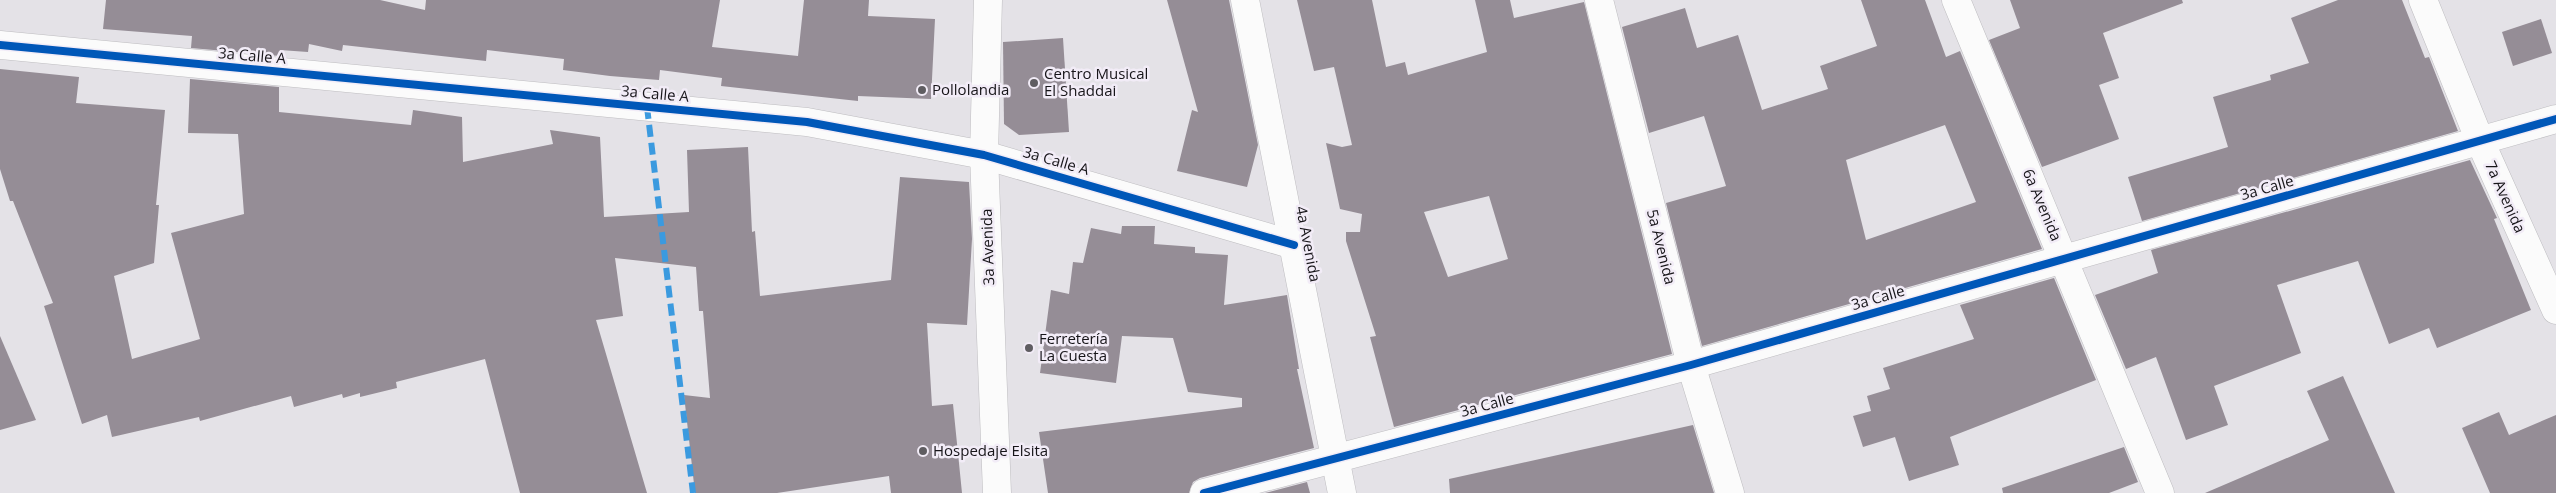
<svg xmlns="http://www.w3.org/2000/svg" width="2556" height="493" font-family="'Open Sans',sans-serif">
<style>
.building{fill:#958d96;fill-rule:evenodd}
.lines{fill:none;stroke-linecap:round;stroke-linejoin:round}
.minor-casing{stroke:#bebdc0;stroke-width:29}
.tertiary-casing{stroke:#bebdc0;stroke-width:29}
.minor{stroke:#fbfbfb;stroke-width:28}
.tertiary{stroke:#fbfbfb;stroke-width:28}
.quiet{stroke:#3b9adf;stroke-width:6;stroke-dasharray:12 6;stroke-linecap:butt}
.cycleway-casing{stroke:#f2ecf7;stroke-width:11}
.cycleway{stroke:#0057b8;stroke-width:8}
.poi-dot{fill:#5f5d61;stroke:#f2ecf7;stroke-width:2}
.labels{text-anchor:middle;stroke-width:5;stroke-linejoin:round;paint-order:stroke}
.street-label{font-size:15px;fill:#171519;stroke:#f2ecf7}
.poi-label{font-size:15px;fill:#171519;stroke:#f2ecf7;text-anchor:start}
</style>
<rect width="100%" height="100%" fill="#e4e2e7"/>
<g class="building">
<path d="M106,0H380L425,10L426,0H720L712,47L798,56L804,0H869L868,16L935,19L931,99L858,96V101L721,86L722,78L660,70L659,80L610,76L563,70L564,59L487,50L486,61L343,45L342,51L309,44L308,52L280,50V56L191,48L192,36L103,29Z"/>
<path d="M1167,0H1229L1258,145L1247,187L1177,171L1192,110L1198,112Z"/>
<path d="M1297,0H1372L1386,67L1405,62L1408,75L1487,52L1475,0H1510L1514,18L1584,2L1672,354L1394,427L1370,337L1376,336L1346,241V232H1360L1362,214L1340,209L1326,143L1342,147L1352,145L1334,67L1314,71ZM1489,196L1508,259L1448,277L1424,212Z"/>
<path d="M1861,0H1925L1946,57L1960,51L2042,249L1702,346L1666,203L1726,186L1704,116L1649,133L1622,27L1685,8L1697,48L1738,35L1762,110L1828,89L1820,66L1877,46ZM1945,125L1976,202L1866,240L1846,160Z"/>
<path d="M2010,0H2182L2183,3L2103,33L2119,78L2099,85L2119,139L2042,167L1989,40L2020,28Z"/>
<path d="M2338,0H2402L2425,58L2429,57L2458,131L2142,221L2128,177L2228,147L2213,97L2271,80L2270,75L2309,63L2291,18Z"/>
<path d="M2541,19L2552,53L2513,66L2502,32Z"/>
<path d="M1063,38L1069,132L1019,135L1004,124L1003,42Z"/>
<path d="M0,69L79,77L76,103L165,110L156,205H159L154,263L114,276L132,359L200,339L171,233L244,214L238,134L188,133L190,79L279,87V112L411,125L413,110L462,117L463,162L553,144L550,130L600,137L604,217L689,212L687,150L748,147L752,232L755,231L760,296L891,280L900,177L969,182L972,239L967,325L927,323L932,406L953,404L962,493H891L889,476L777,493H695L684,395L710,398L703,311H699L696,267L615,258L623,316L596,320L647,493H520L485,359L396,382L397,388L360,397V393L343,398L342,394L294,407L291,396L200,421L199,417L112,437L107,415L82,424L44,306L53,303L13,201H10L0,169Z"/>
<path d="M2470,160L2497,218L2494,219L2531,310L2437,348L2429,328L2389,344L2358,261L2277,285L2301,353L2214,386L2228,425L2186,440L2156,357L2126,369L2095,295L2158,273L2151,250Z"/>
<path d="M1122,226H1155L1154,244L1195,247V253L1228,255L1224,305L1287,295L1299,369H1297L1314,448L1200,478L1193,482L1189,493H1048L1039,432L1242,407V398L1188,392L1173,338L1122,336L1116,383L1040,373L1051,290L1069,294L1073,262L1083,263L1091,228L1121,234Z"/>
<path d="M2054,278L2096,380L1950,437L1959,465L1909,481L1895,437L1863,447L1853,416L1871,411L1867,396L1890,389L1883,368L1974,339L1960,305Z"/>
<path d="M0,336L36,420L0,430Z"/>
<path d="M2343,376L2395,493H2205L2329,440L2307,391Z"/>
<path d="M2499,412L2509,435L2556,415V493H2490L2462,428Z"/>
<path d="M1693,425L1714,493H1450L1449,479Z"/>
<path d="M2124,447L2138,482L2109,493H2003L2002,488Z"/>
<path d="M1307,482L1310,493H1265Z"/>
</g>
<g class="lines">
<defs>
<g id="minor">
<path d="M1245,0L1342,493"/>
<path d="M1599,0L1691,365L1730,493"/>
<path d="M1956,0L2160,493"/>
<path d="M2423,0L2480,141L2556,310"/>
<path d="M0,45L807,122L984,155L1294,245"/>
<path d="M1204,493L1691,365L2556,119"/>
</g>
<path id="tertiary" d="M988,0L984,155L997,493"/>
</defs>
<use href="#minor" class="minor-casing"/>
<use href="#tertiary" class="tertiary-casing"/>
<use href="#minor" class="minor"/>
<use href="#tertiary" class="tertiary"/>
<path class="quiet" d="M647,107L693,493"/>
<defs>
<g id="cycleway">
<path d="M0,45L807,122L984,155L1294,245"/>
<path d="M1204,493L1691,365L2556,119"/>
</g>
</defs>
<use href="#cycleway" class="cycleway-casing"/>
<use href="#cycleway" class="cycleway"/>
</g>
<g class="poi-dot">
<circle cx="1034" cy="83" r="5"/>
<circle cx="922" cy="90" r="5"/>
<circle cx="1029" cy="348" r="5"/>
<circle cx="923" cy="451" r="5"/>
</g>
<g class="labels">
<g class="street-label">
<text transform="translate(252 56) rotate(5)" y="5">3a Calle A</text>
<text transform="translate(655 94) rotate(5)" y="5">3a Calle A</text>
<text transform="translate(1056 161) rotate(16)" y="5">3a Calle A</text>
<text transform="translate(2267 188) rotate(-16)" y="5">3a Calle</text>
<text transform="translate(2505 197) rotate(66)" y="5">7a Avenida</text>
<text transform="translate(2042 205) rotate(67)" y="5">6a Avenida</text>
<text transform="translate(1308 244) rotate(79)" y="5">4a Avenida</text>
<text transform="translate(988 247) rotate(-92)" y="5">3a Avenida</text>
<text transform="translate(1661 247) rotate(76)" y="5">5a Avenida</text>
<text transform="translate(1878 298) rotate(-16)" y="5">3a Calle</text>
<text transform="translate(1487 405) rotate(-15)" y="5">3a Calle</text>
</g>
<g class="poi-label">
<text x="1044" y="79">Centro Musical<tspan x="1044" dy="17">El Shaddai</tspan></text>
<text x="932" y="95">Pollolandia</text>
<text x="1039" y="344">Ferretería<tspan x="1039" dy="17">La Cuesta</tspan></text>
<text x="933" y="456">Hospedaje Elsita</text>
</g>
</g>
</svg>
